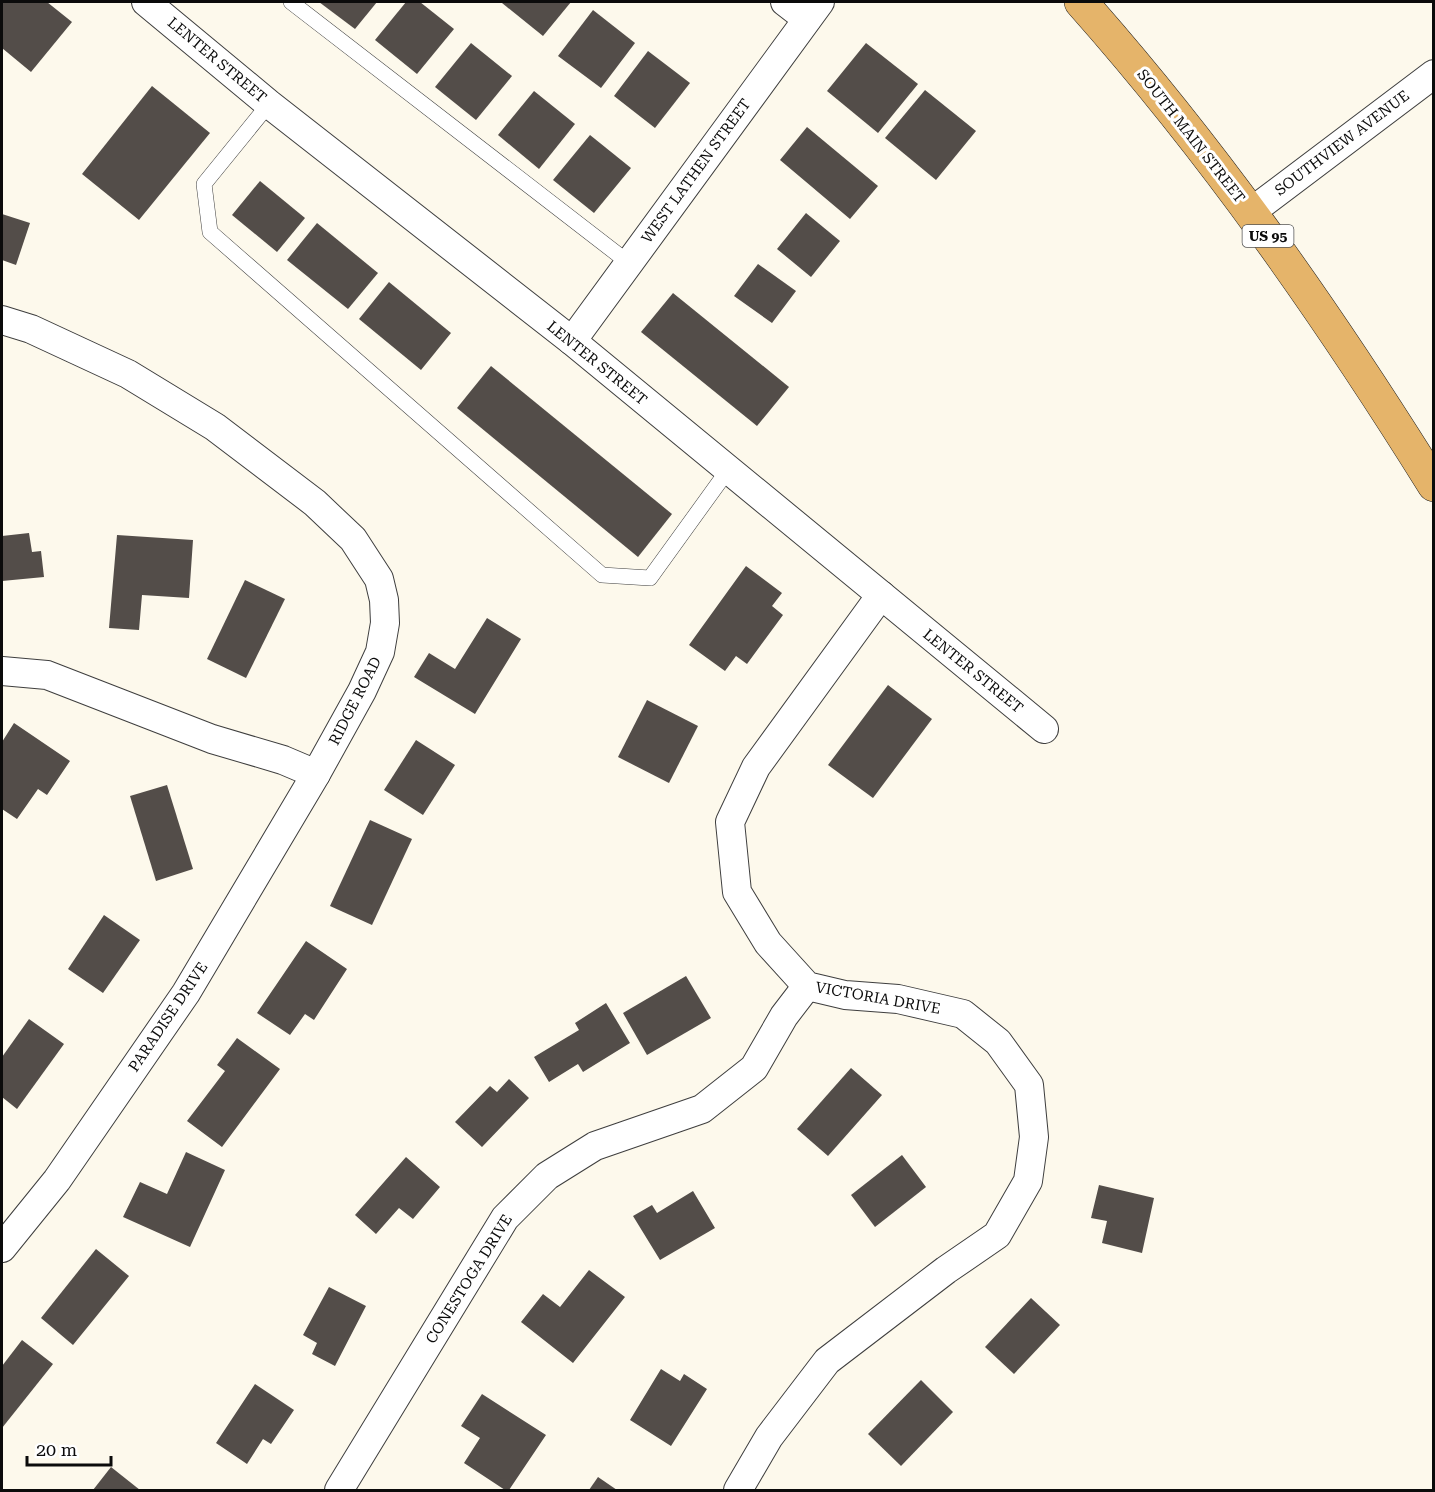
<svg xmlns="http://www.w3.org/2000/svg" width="1435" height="1492" font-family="'Roboto Serif',serif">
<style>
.building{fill:#534d49}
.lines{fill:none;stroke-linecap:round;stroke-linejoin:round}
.service-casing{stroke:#3e3e3e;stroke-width:16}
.minor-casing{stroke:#3e3e3e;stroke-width:30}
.trunk-casing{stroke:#1c1c1c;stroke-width:34}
.service{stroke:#fff;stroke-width:15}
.minor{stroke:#fff;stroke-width:28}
.trunk{stroke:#e5b46a;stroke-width:33}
.labels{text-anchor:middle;stroke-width:6;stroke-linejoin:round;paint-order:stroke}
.shield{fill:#fff;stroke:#545454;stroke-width:1.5}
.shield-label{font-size:14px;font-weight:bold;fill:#0b0b0b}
.street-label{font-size:15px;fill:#0b0b0b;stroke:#fff}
</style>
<rect width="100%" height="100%" fill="#fdf9ec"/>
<g class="building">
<path d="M2,2H47L72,22L31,72L2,48Z"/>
<path d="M319,2H377L355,29Z"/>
<path d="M406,2H420L454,29L417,74L375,40Z"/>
<path d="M504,2H571L543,36L502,3Z"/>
<path d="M593,10L635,43L601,88L558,56Z"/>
<path d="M471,43L512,76L476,120L435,87Z"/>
<path d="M866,43L918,84L878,133L827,91Z"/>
<path d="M648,51L690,83L655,128L614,96Z"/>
<path d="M152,86L210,133L139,220L82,174Z"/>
<path d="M925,90L976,131L936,180L885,138Z"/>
<path d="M534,91L575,124L539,169L498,135Z"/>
<path d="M807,127L878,186L850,219L780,160Z"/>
<path d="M590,135L631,168L594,213L553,180Z"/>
<path d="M260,181L305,218L277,252L232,215Z"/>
<path d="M806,213L840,241L811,277L777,249Z"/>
<path d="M2,214L30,223L16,265L2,260Z"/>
<path d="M317,223L378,273L348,309L287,260Z"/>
<path d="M758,264L796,291L772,323L734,296Z"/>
<path d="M389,282L451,333L421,370L359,319Z"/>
<path d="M673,293L789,387L757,426L641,332Z"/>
<path d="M491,366L672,514L638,557L457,408Z"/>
<path d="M29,533L32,552L41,551L44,577L2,581V536Z"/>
<path d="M117,535L193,540L189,598L142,595L139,630L109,628Z"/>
<path d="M746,566L782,593L772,606L783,615L747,664L736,656L725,671L689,645Z"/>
<path d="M245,580L285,599L246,678L207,659Z"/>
<path d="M487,618L521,639L475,714L414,677L429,653L455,669Z"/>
<path d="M888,685L932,719L873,798L828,765Z"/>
<path d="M647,700L698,726L669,783L618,757Z"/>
<path d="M14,723L70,761L47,795L38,789L17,819L2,809V742Z"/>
<path d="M416,740L455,765L423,815L384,790Z"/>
<path d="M167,785L193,869L156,881L130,796Z"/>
<path d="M370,820L412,839L372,925L330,906Z"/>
<path d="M104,915L140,940L103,993L68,969Z"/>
<path d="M306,941L347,969L314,1020L305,1014L290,1035L257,1013Z"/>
<path d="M686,976L711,1018L647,1055L623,1013Z"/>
<path d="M606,1003L630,1043L583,1072L578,1064L549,1082L534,1057L579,1030L575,1023Z"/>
<path d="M29,1019L64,1044L17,1109L2,1097V1057Z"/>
<path d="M237,1038L280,1069L222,1147L187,1121L225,1071L217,1065Z"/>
<path d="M851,1068L882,1095L828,1156L797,1129Z"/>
<path d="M509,1079L529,1098L482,1147L455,1122L490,1086L497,1092Z"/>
<path d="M186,1152L225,1170L190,1247L123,1217L140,1182L167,1194Z"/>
<path d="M902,1155L926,1187L875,1227L851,1195Z"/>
<path d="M406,1157L440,1187L413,1219L399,1208L376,1234L355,1215Z"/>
<path d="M1099,1185L1154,1198L1142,1253L1102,1243L1107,1221L1091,1218Z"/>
<path d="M693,1191L715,1228L660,1260L633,1216L652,1205L657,1213Z"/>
<path d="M96,1249L129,1276L73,1345L41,1318Z"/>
<path d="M589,1270L625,1297L573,1363L521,1322L543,1294L560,1307Z"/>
<path d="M329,1287L366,1306L335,1366L312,1354L317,1343L303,1335Z"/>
<path d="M1031,1298L1060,1325L1014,1374L985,1347Z"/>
<path d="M22,1340L53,1364L2,1428V1366Z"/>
<path d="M661,1369L680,1381L684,1374L707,1389L671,1446L630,1420Z"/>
<path d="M921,1380L953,1412L901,1466L868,1434Z"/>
<path d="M255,1384L294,1410L271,1444L263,1439L247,1464L216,1443Z"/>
<path d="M482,1394L546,1435L509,1490H505L464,1463L480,1438L461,1426Z"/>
<path d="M111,1467L140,1490H93Z"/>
<path d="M598,1477L617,1490H589Z"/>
</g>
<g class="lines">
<defs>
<g id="service">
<path d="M291,2L629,263"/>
<path d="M269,104L204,184L210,232L602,575L650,578L728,470"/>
</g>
<g id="minor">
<path d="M146,2L269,104L572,341L1044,729"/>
<path d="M785,2L807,19"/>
<path d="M1251,212L1434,74"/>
<path d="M2,320L31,329L128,374L215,427L315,503L353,539L379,579L384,600L385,623L380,652L362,691L316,774L186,993L57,1180L2,1248"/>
<path d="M572,341L820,2"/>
<path d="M2,671L47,675L212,739L283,760L316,774"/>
<path d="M339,1490L505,1218L547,1176L595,1146L702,1109L754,1068L784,1016L807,986"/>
<path d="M738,1490L769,1437L827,1361L946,1270L997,1235L1028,1181L1034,1137L1029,1085L998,1042L963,1014L898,999L845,995L807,986L768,943L737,892L730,822L756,767L881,595"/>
</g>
<path id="trunk" d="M1081,2C1214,152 1328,315 1434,485"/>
</defs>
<use href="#service" class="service-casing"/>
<use href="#minor" class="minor-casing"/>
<use href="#trunk" class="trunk-casing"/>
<use href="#service" class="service"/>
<use href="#minor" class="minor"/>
<use href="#trunk" class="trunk"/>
</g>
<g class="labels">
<rect class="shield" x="1242.5" y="225" width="51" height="22" rx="4.5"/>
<g class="shield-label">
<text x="1268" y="241">US 95</text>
</g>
<g class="street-label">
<text transform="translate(217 60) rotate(40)" y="5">LENTER STREET</text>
<text transform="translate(1191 136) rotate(52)" y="5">SOUTH MAIN STREET</text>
<text transform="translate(1342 143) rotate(-37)" y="5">SOUTHVIEW AVENUE</text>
<text transform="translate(696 171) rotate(-54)" y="5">WEST LATHEN STREET</text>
<text transform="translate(597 363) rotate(39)" y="5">LENTER STREET</text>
<text transform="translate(973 671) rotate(39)" y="5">LENTER STREET</text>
<text transform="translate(355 701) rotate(-63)" y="5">RIDGE ROAD</text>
<text transform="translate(878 998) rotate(10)" y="5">VICTORIA DRIVE</text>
<text transform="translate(168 1017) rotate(-56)" y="5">PARADISE DRIVE</text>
<text transform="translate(469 1279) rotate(-58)" y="5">CONESTOGA DRIVE</text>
</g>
</g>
<rect width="1435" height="1492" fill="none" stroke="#0b0b0b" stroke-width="6"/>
<path d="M27 1456v9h84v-9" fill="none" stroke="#0b0b0b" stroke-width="3"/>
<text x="36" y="1456" font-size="18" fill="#0b0b0b" stroke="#ffffff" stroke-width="4.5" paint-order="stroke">20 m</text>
</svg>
